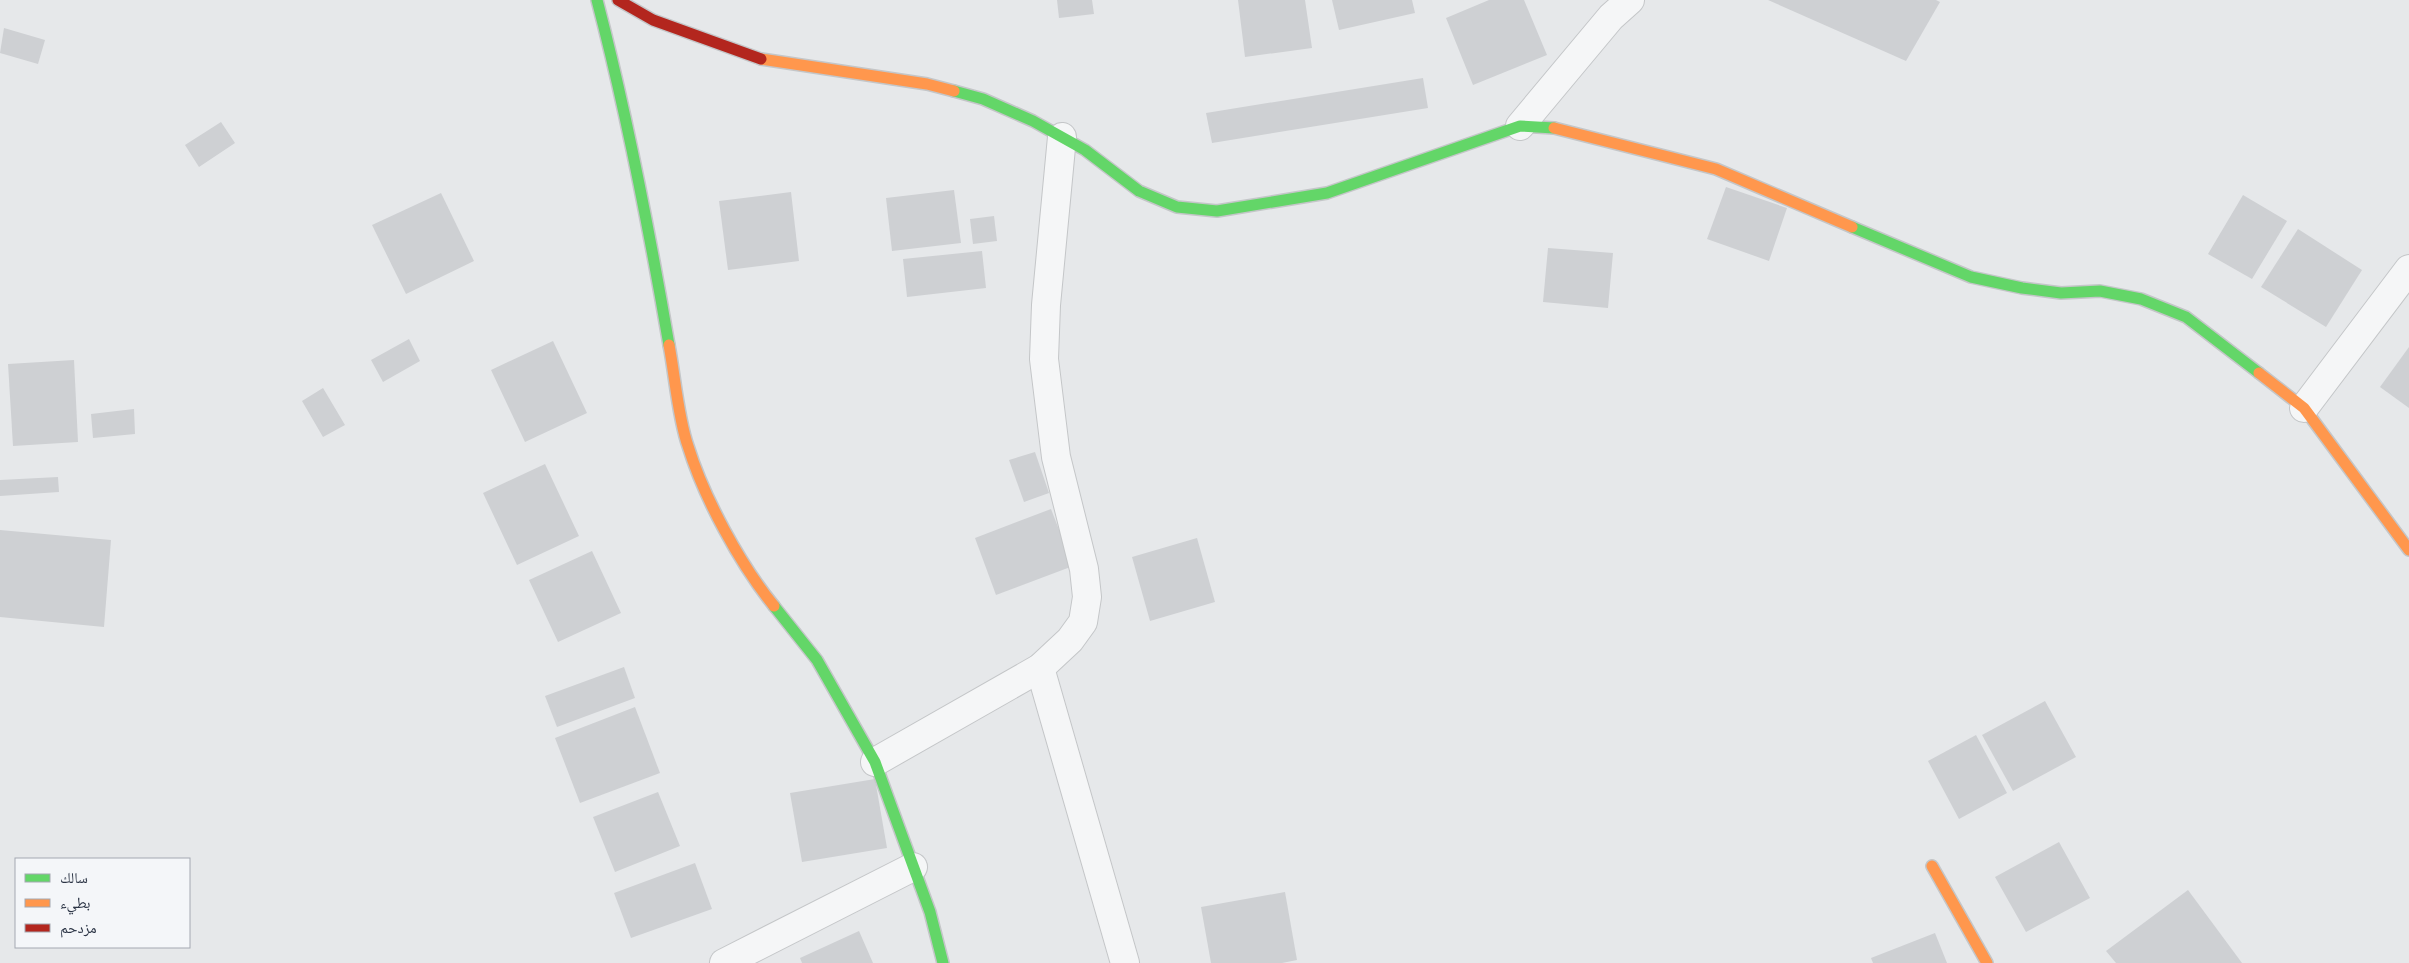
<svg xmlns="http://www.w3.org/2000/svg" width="2409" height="963" font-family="'Public Sans','Noto Naskh Arabic',sans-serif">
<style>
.building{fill:#ced0d3}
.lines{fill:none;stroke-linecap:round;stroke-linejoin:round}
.street-casing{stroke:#c4c6c8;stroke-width:30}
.fast-casing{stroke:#c4c6c8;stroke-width:14}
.slow-casing{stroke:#c4c6c8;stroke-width:14}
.jam-casing{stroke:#c4c6c8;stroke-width:14}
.street{stroke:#f5f6f7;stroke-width:28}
.fast{stroke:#63d668;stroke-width:11}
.slow{stroke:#ff974d;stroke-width:11}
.jam{stroke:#b3261e;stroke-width:11}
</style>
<rect width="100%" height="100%" fill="#e6e8ea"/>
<g class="building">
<path d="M1057,0H1092L1094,14L1059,18Z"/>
<path d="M1238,0H1305L1312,48L1245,57Z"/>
<path d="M1332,0H1412L1415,13L1339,30Z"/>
<path d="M1489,0H1524L1547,55L1473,85L1446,18Z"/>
<path d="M1768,0H1936L1940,2L1906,61Z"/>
<path d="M4,28L45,40L38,64L0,53Z"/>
<path d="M1423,78L1428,108L1212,143L1206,113Z"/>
<path d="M221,122L235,143L199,167L185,145Z"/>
<path d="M1726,187L1787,208L1769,261L1707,239Z"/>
<path d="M954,190L961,243L892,251L886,198Z"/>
<path d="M791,192L799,261L728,270L719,201Z"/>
<path d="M441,193L474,261L406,294L372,225Z"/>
<path d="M2243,195L2287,221L2252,279L2208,254Z"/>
<path d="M994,216L997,241L973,244L970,219Z"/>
<path d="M2298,229L2362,270L2326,327L2261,287Z"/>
<path d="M1548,248L1613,253L1608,308L1543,302Z"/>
<path d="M982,251L986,288L907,297L903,259Z"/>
<path d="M409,339L420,361L383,382L371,360Z"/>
<path d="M553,341L587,413L525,442L491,370Z"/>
<path d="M2409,347V408L2380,387Z"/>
<path d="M74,360L78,442L13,446L8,364Z"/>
<path d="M323,388L345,425L323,437L302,401Z"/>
<path d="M134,409L135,434L93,438L91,414Z"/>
<path d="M1035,452L1049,493L1024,502L1009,460Z"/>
<path d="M545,464L579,536L517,565L483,493Z"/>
<path d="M58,477L59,492L0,496V480Z"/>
<path d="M1051,509L1073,566L996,595L975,538Z"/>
<path d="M0,530L111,540L104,627L0,617Z"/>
<path d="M1197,538L1215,602L1150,621L1132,557Z"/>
<path d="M592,551L621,613L558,642L529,580Z"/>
<path d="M624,667L635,698L557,727L545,696Z"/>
<path d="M2045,701L2076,757L2013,791L1982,735Z"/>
<path d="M635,707L660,773L580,803L555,738Z"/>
<path d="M1976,735L2007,793L1959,819L1928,761Z"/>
<path d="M875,779L887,848L802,862L790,793Z"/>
<path d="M658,792L680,846L615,872L593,817Z"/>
<path d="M2059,842L2090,898L2026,932L1995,877Z"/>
<path d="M695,863L712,909L631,938L614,893Z"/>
<path d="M2188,890L2242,963H2116L2106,951Z"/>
<path d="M1285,892L1297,960L1282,963H1211L1201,907Z"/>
<path d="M859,931L873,963H802L800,958Z"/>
<path d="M1935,933L1947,963H1873L1871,958Z"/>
</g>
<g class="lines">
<defs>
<g id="street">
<path d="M1520,126L1611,17L1630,0"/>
<path d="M2304,408L2409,269"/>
<path d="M1040,668L1125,963"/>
<path d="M875,762L1040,668L1070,640L1083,622L1087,597L1084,569L1056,457L1044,359L1046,305L1062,137"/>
<path d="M724,963L913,867"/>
</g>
<g id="fast">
<path d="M597,0C627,114 649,229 669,345"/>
<path d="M954,91L983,99L1033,121L1085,150L1139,191L1177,207L1217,211L1327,193L1520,126L1554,128"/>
<path d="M1852,227L1971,277L2022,288L2061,293L2100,291L2141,299L2186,317L2259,373"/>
<path d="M774,606L817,660L875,762L930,912L943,963"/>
</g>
<g id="slow">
<path d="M761,59L927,84L954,91"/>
<path d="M1554,128L1716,169L1852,227"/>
<path d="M669,345C675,376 678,418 688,446C704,498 740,564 774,606"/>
<path d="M2259,373L2304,408L2409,550"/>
<path d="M1932,866L1987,963"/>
</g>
<path id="jam" d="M618,0L653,20L761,59"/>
</defs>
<use href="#street" class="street-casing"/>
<use href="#fast" class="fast-casing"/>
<use href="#slow" class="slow-casing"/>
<use href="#jam" class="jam-casing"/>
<use href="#street" class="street"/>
<use href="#fast" class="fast"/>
<use href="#slow" class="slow"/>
<use href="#jam" class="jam"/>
</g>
<rect x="15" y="858" width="175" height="90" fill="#f4f6f9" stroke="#a4a8b1"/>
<rect x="25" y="874" width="25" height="8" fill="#63d668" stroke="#a4a8b1"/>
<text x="60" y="883" font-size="15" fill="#2b3445">سالك</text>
<rect x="25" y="899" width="25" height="8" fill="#ff974d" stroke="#a4a8b1"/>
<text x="60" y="908" font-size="15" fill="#2b3445">بطيء</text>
<rect x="25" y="924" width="25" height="8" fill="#b3261e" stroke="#a4a8b1"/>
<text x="60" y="933" font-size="15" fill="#2b3445">مزدحم</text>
</svg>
